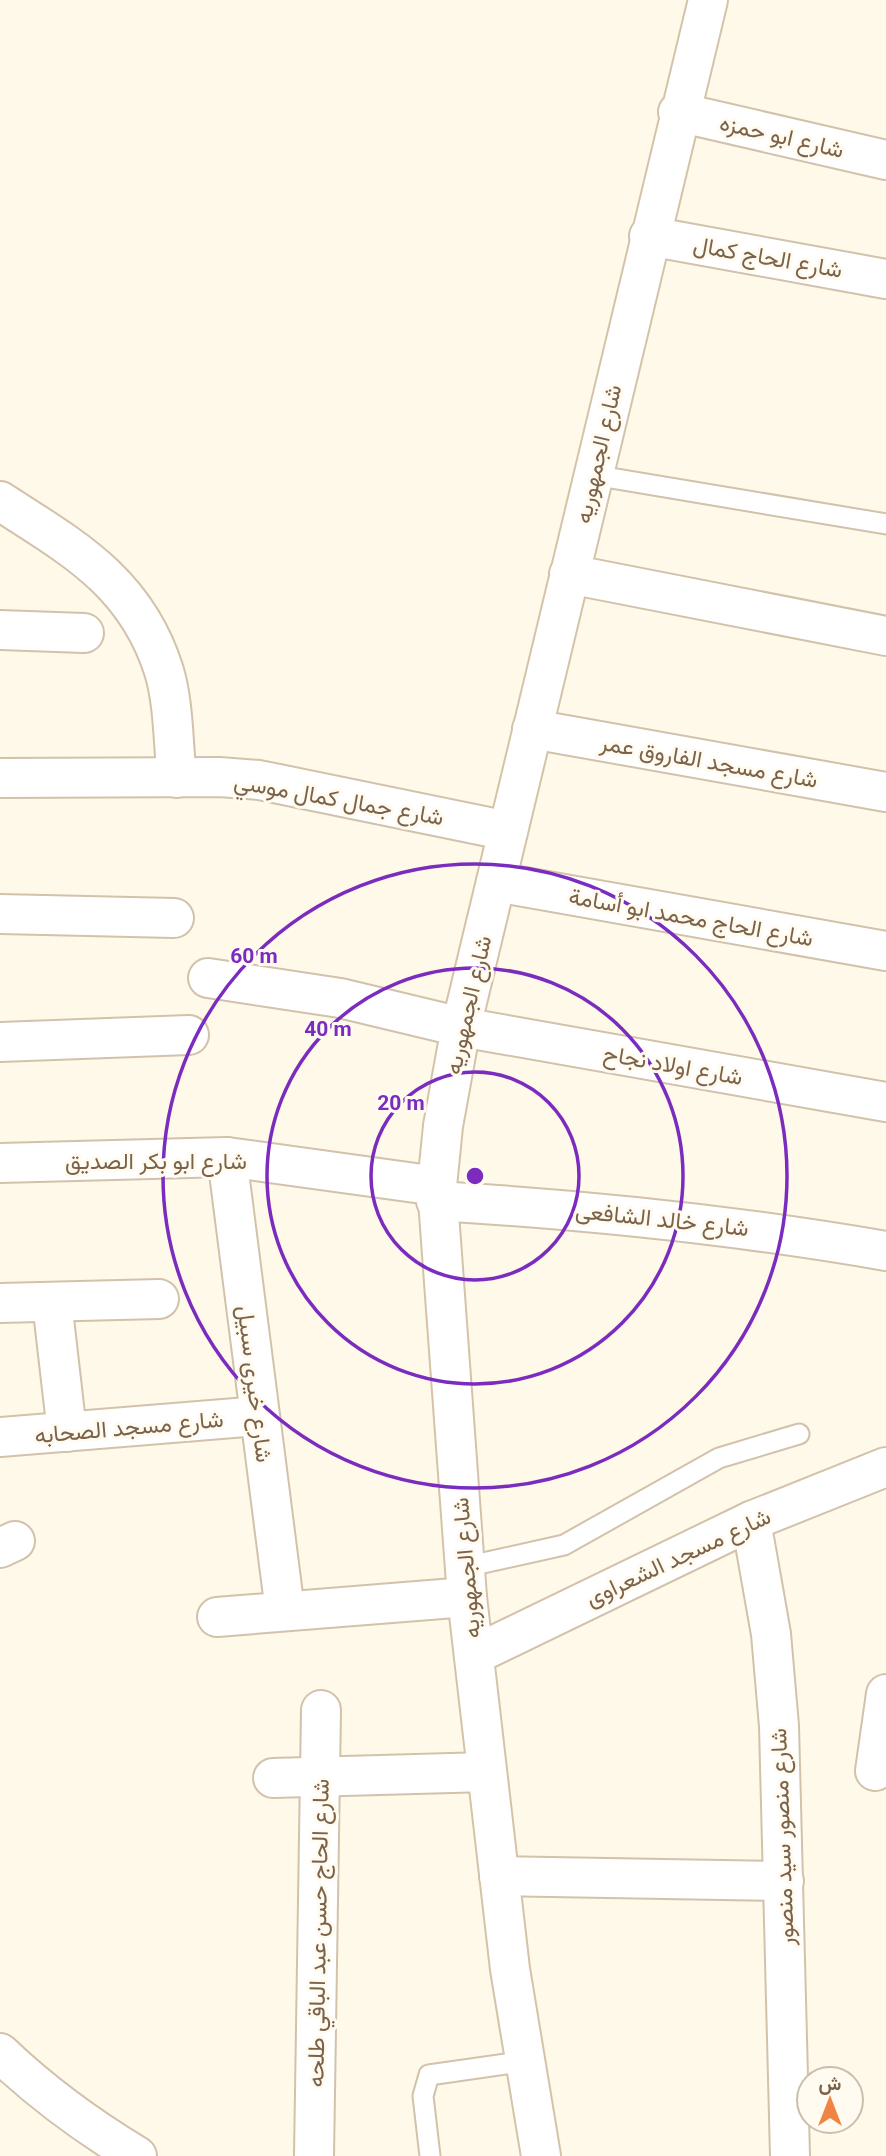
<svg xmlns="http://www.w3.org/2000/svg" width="886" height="2156" font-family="Roboto,Vazirmatn,sans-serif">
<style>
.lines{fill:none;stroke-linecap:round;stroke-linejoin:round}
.lane-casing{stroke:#d2c2ac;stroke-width:23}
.street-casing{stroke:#d2c2ac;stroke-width:42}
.secondary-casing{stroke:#d5c3a9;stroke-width:42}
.lane{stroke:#fff;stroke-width:19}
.street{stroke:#fff;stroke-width:38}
.secondary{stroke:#fff;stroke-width:38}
.ring{fill:none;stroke:#7b2cbf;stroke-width:3.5}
.labels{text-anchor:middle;stroke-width:6;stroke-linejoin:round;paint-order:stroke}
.street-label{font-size:23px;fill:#7b6249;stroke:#fffbf0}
.centre{fill:#7b2cbf;stroke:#fffbf0;stroke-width:3.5}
.ring-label{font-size:21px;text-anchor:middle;font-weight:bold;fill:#7b2cbf;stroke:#fffbf0;stroke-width:6;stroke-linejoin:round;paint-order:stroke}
</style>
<rect width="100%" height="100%" fill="#fef9e8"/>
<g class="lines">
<defs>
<g id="lane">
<path d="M593,475L886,524"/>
<path d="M465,1567L564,1545L719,1458L799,1434"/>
<path d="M430,2156L423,2096L429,2075L526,2061"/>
</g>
<g id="street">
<path d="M678,112L886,160"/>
<path d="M649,236L886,279"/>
<path d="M0,501C73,548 136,582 164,671C174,704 173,744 177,778"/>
<path d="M569,574L886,636"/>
<path d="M0,630L84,633"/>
<path d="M532,729L886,792"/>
<path d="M0,778L219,777L259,780L508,831"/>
<path d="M496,882L886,951"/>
<path d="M0,914L174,918"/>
<path d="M208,978L340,998L461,1027L886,1102"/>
<path d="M0,1042L189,1035"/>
<path d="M227,1157L285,1611"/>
<path d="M0,1163L227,1157L437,1186"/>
<path d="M436,1201C589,1210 736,1225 886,1251"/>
<path d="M52,1302L67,1432"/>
<path d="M0,1303L159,1299"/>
<path d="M0,1437L259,1416"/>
<path d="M751,1521L771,1634L779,1726L790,2156"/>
<path d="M0,1548L15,1541"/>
<path d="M217,1617L467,1597"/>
<path d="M474,1655L751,1521L886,1467"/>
<path d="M875,1771L886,1694"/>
<path d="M273,1778L487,1772"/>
<path d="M499,1876L784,1881"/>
<path d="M0,2053C42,2093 87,2126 137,2156"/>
<path d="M314,2156L321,1710"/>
</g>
<path id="secondary" d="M541,2156L510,1969L467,1597L437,1186L443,1126L461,1027L708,0"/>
</defs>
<use href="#lane" class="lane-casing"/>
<use href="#street" class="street-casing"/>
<use href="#secondary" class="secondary-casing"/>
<use href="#lane" class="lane"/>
<use href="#street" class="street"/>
<use href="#secondary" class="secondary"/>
</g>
<g class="ring">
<circle cx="475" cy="1176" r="104"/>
<circle cx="475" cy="1176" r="208"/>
<circle cx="475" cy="1176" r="312"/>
</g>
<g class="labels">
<g class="street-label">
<text transform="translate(782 136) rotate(13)" y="8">شارع ابو حمزه</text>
<text transform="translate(768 257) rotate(10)" y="8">شارع الحاج كمال</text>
<text transform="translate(598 454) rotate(-77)" y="8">شارع الجمهوريه</text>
<text transform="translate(709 761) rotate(10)" y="8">شارع مسجد الفاروق عمر</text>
<text transform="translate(339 799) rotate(10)" y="8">شارع جمال كمال موسي</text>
<text transform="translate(691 917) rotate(10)" y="8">شارع الحاج محمد ابو أسامة</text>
<text transform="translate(468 1005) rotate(-77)" y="8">شارع الجمهوريه</text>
<text transform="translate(673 1065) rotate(10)" y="8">شارع اولاد نجاح</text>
<text x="156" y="1169">شارع ابو بكر الصديق</text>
<text transform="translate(662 1219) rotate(6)" y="8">شارع خالد الشافعى</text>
<text transform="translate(255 1384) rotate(83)" y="8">شارع خيرى سبيل</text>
<text transform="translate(129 1427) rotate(-5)" y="8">شارع مسجد الصحابه</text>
<text transform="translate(678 1557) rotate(-25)" y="8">شارع مسجد الشعراوى</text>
<text transform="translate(466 1568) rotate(-95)" y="8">شارع الجمهوريه</text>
<text transform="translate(782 1837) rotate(-92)" y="8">شارع منصور سيد منصور</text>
<text transform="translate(318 1933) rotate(-89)" y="8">شارع الحاج حسن عبد الباقي طلحه</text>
</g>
</g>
<circle cx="475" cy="1176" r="10" class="centre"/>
<g class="ring-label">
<text x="254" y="963">60 m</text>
<text x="328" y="1036">40 m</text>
<text x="401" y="1110">20 m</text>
</g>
<g transform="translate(830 2100)"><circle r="33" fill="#fffbf0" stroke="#cabead" stroke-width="2"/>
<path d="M0-5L12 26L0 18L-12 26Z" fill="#f08445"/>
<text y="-10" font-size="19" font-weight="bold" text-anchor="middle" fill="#7b6249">ش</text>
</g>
</svg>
